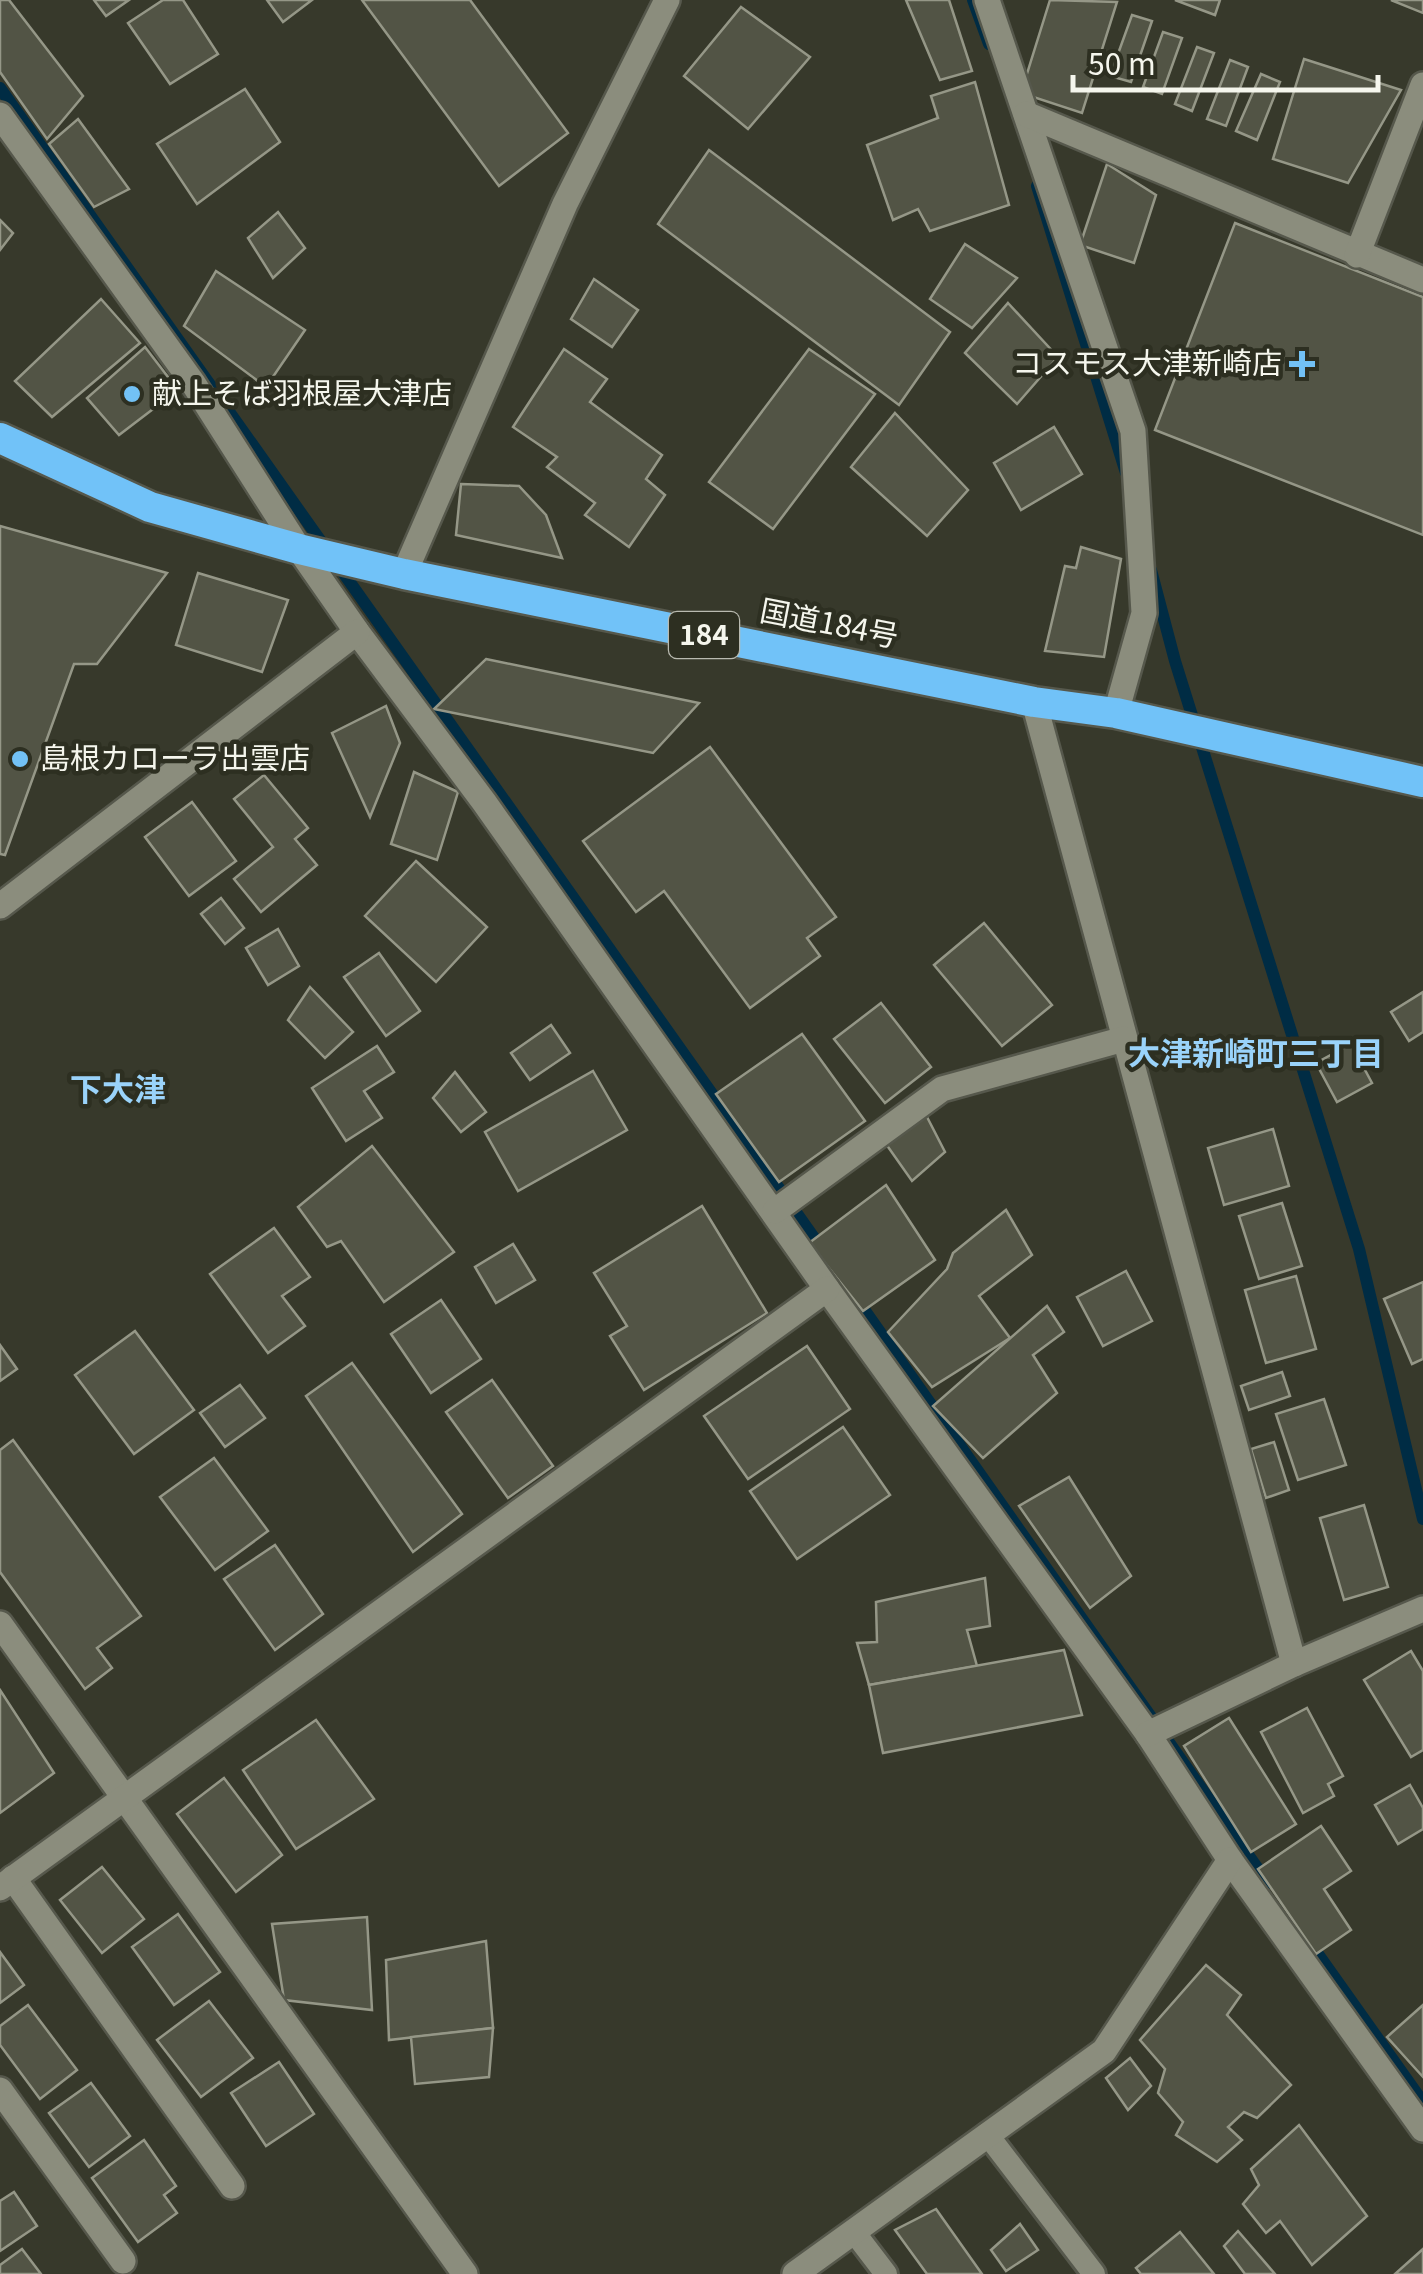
<svg xmlns="http://www.w3.org/2000/svg" width="1423" height="2274" font-family="Georgia,'Noto Sans JP',serif">
<style>
.lines{fill:none;stroke-linecap:round;stroke-linejoin:round}
.stream{stroke:#002c44;stroke-width:12}
.building{fill:#525445;stroke:#959787;stroke-width:2.5}
.lane-casing{stroke:#56584c;stroke-width:28}
.street-casing{stroke:#56584c;stroke-width:30}
.highway-casing{stroke:#56584c;stroke-width:35}
.lane{stroke:#8b8d7d;stroke-width:22}
.street{stroke:#8b8d7d;stroke-width:25}
.highway{stroke:#71c2f8;stroke-width:30}
.poi-dot{fill:#72c1f5;stroke:#2d2f21;stroke-width:4}
.labels{text-anchor:middle;stroke-width:9;stroke-linejoin:round;paint-order:stroke}
.shield{fill:#2d2f21;stroke:#b9bab0;stroke-width:2.5}
.shield-label{font-size:28px;font-weight:bold;fill:#f5f6ed}
.poi-label{font-size:30px;fill:#f5f6ed;stroke:#2d2f21;text-anchor:start}
.street-label{font-size:30px;fill:#f5f6ed;stroke:#2d2f21}
.neighbourhood-label{font-size:32px;font-weight:bold;fill:#9ad3fa;stroke:#2d2f21}
</style>
<rect width="100%" height="100%" fill="#37392b"/>
<g class="lines">
<g class="stream">
<path d="M973,0L989,44"/>
<path d="M0,88L822,1249"/>
<path d="M1037,186L1126,473"/>
<path d="M1151,570L1175,661L1359,1249L1423,1519"/>
<path d="M856,1298L1268,1883"/>
<path d="M1308,1940L1423,2102"/>
</g>
</g>
<g class="building">
<path d="M0,0H9L83,96L47,139L0,72Z"/>
<path d="M94,0H129L106,16Z"/>
<path d="M163,0H183L218,54L170,84L128,23Z"/>
<path d="M267,0H312L283,22Z"/>
<path d="M362,0H470L568,133L499,186Z"/>
<path d="M906,0H949L972,71L940,80Z"/>
<path d="M1050,0L1117,2L1082,113L1021,93Z"/>
<path d="M1175,0H1220L1215,15Z"/>
<path d="M1391,0H1423V13Z"/>
<path d="M741,7L810,57L748,129L684,76Z"/>
<path d="M1132,15L1152,21L1131,82L1110,76Z"/>
<path d="M1163,32L1182,38L1162,94L1143,87Z"/>
<path d="M1197,47L1214,53L1192,111L1175,104Z"/>
<path d="M1304,59L1401,90L1348,183L1273,159Z"/>
<path d="M1230,60L1248,67L1226,126L1207,119Z"/>
<path d="M1261,74L1280,82L1257,140L1236,131Z"/>
<path d="M975,82L1009,205L930,231L918,209L893,220L867,145L938,118L931,96Z"/>
<path d="M245,89L280,142L197,204L157,144Z"/>
<path d="M78,119L129,189L94,207L49,144Z"/>
<path d="M709,150L950,332L899,405L658,224Z"/>
<path d="M1107,164L1156,195L1134,263L1080,245Z"/>
<path d="M278,212L305,248L273,278L248,238Z"/>
<path d="M0,220L13,233L0,250Z"/>
<path d="M1235,223L1423,297V535L1155,430Z"/>
<path d="M965,244L1017,278L972,328L930,299Z"/>
<path d="M216,271L305,330L266,387L184,326Z"/>
<path d="M594,279L638,310L612,347L571,319Z"/>
<path d="M101,299L140,343L52,417L15,381Z"/>
<path d="M1008,303L1058,357L1017,404L965,353Z"/>
<path d="M145,347L178,390L119,435L87,398Z"/>
<path d="M564,349L607,379L590,402L662,455L646,479L665,495L629,547L585,515L595,503L547,467L557,457L513,427Z"/>
<path d="M809,349L875,394L773,529L709,482Z"/>
<path d="M895,413L968,490L927,536L851,467Z"/>
<path d="M1054,427L1082,474L1021,510L994,463Z"/>
<path d="M461,484L519,486L546,515L562,558L456,535Z"/>
<path d="M0,526L167,573L97,664H74L5,855L0,854Z"/>
<path d="M1081,547L1121,559L1104,657L1045,651L1065,566L1076,568Z"/>
<path d="M198,573L288,600L262,672L176,645Z"/>
<path d="M486,659L699,703L653,753L434,709Z"/>
<path d="M386,706L400,743L370,817L332,733Z"/>
<path d="M710,747L836,917L807,938L820,956L750,1008L664,891L636,912L583,841Z"/>
<path d="M414,772L458,792L437,860L391,844Z"/>
<path d="M264,775L308,828L295,839L317,865L261,912L234,879L273,847L234,799Z"/>
<path d="M192,802L236,861L189,896L145,837Z"/>
<path d="M416,861L487,927L436,982L365,916Z"/>
<path d="M221,898L244,928L225,944L201,914Z"/>
<path d="M984,923L1052,1005L1002,1046L934,965Z"/>
<path d="M278,929L299,966L268,985L246,948Z"/>
<path d="M379,953L420,1011L386,1036L344,977Z"/>
<path d="M310,987L353,1032L325,1058L288,1020Z"/>
<path d="M1423,992V1032L1409,1041L1391,1012Z"/>
<path d="M881,1003L931,1067L885,1103L834,1039Z"/>
<path d="M551,1025L570,1053L530,1080L511,1053Z"/>
<path d="M802,1034L865,1121L779,1182L716,1094Z"/>
<path d="M1351,1044L1372,1083L1337,1102L1316,1063Z"/>
<path d="M377,1046L394,1072L364,1091L382,1118L346,1141L312,1088Z"/>
<path d="M593,1071L627,1130L518,1191L485,1132Z"/>
<path d="M455,1072L486,1112L461,1132L433,1098Z"/>
<path d="M926,1115L945,1152L912,1181L886,1144Z"/>
<path d="M1273,1129L1289,1186L1224,1205L1208,1148Z"/>
<path d="M372,1146L454,1252L384,1302L341,1241L327,1247L298,1207Z"/>
<path d="M886,1185L935,1260L863,1311L809,1243Z"/>
<path d="M1282,1203L1302,1266L1259,1279L1239,1216Z"/>
<path d="M702,1206L767,1313L644,1390L610,1336L627,1326L594,1273Z"/>
<path d="M1006,1210L1032,1255L979,1296L1010,1338L932,1387L888,1332L947,1269L953,1253Z"/>
<path d="M274,1228L310,1277L282,1296L305,1326L268,1353L210,1274Z"/>
<path d="M513,1244L535,1280L496,1303L475,1267Z"/>
<path d="M1126,1271L1152,1321L1103,1346L1077,1297Z"/>
<path d="M1296,1276L1316,1349L1266,1363L1245,1290Z"/>
<path d="M1423,1282V1359L1412,1364L1384,1299Z"/>
<path d="M441,1300L481,1359L431,1393L391,1334Z"/>
<path d="M1047,1306L1064,1332L1033,1355L1057,1393L983,1458L933,1406Z"/>
<path d="M135,1331L194,1410L134,1454L75,1375Z"/>
<path d="M0,1345L17,1369L0,1381Z"/>
<path d="M807,1346L850,1409L748,1479L704,1416Z"/>
<path d="M352,1363L462,1514L413,1552L306,1396Z"/>
<path d="M1282,1372L1290,1396L1249,1410L1241,1386Z"/>
<path d="M492,1380L553,1466L508,1498L446,1412Z"/>
<path d="M240,1385L265,1418L225,1447L200,1413Z"/>
<path d="M1324,1399L1346,1465L1298,1480L1276,1414Z"/>
<path d="M843,1427L890,1495L797,1559L750,1491Z"/>
<path d="M13,1440L141,1616L97,1648L112,1668L85,1689L0,1572V1450Z"/>
<path d="M1274,1442L1289,1490L1266,1498L1251,1449Z"/>
<path d="M214,1458L268,1531L215,1570L160,1497Z"/>
<path d="M1069,1477L1131,1576L1090,1608L1019,1506Z"/>
<path d="M1364,1505L1388,1587L1344,1600L1320,1518Z"/>
<path d="M275,1545L323,1614L275,1650L224,1579Z"/>
<path d="M985,1578L990,1626L967,1630L977,1666L869,1685L857,1643L877,1642L876,1602Z"/>
<path d="M1064,1650L1082,1715L883,1753L869,1685Z"/>
<path d="M1411,1651L1423,1671V1750L1411,1757L1364,1680Z"/>
<path d="M0,1690L54,1773L0,1813Z"/>
<path d="M1307,1708L1343,1776L1328,1784L1334,1796L1303,1813L1261,1732Z"/>
<path d="M1229,1718L1296,1824L1251,1852L1184,1746Z"/>
<path d="M316,1720L374,1799L296,1849L243,1770Z"/>
<path d="M224,1778L282,1855L236,1892L177,1814Z"/>
<path d="M1410,1785L1423,1808V1829L1398,1844L1375,1805Z"/>
<path d="M1321,1826L1351,1871L1324,1889L1351,1930L1316,1954L1258,1869Z"/>
<path d="M102,1867L144,1919L102,1953L60,1900Z"/>
<path d="M178,1914L220,1972L174,2005L132,1947Z"/>
<path d="M367,1917L372,2010L284,2000L272,1924Z"/>
<path d="M486,1941L493,2028L389,2040L386,1960Z"/>
<path d="M0,1952L24,1985L0,2003Z"/>
<path d="M1206,1965L1241,1995L1227,2015L1291,2085L1257,2118L1244,2112L1228,2127L1242,2140L1217,2162L1176,2135L1183,2122L1158,2093L1165,2069L1140,2040Z"/>
<path d="M209,2001L253,2058L201,2097L157,2040Z"/>
<path d="M28,2005L77,2070L40,2099L0,2045V2026Z"/>
<path d="M1423,2005V2077L1387,2037Z"/>
<path d="M493,2028L489,2077L415,2084L411,2037Z"/>
<path d="M1130,2058L1151,2086L1128,2110L1106,2078Z"/>
<path d="M279,2062L314,2114L266,2146L231,2093Z"/>
<path d="M91,2083L130,2136L89,2167L49,2113Z"/>
<path d="M1299,2125L1367,2216L1312,2265L1280,2221L1266,2233L1243,2204L1259,2185L1251,2169Z"/>
<path d="M144,2140L176,2186L164,2195L177,2213L138,2242L92,2178Z"/>
<path d="M14,2192L37,2226L0,2251V2201Z"/>
<path d="M936,2209L982,2274H927L895,2230Z"/>
<path d="M1020,2224L1038,2250L1006,2271L991,2250Z"/>
<path d="M1238,2231L1275,2274H1245L1224,2246Z"/>
<path d="M1180,2232L1214,2274H1141L1136,2268Z"/>
<path d="M22,2249L41,2274H0V2265Z"/>
<path d="M1423,2249V2274H1395Z"/>
</g>
<g class="lines">
<defs>
<g id="lane">
<path d="M987,2134L1094,2274"/>
<path d="M854,2232L886,2274"/>
</g>
<g id="street">
<path d="M987,0L1133,431L1144,613L1116,713"/>
<path d="M1026,114L1423,280"/>
<path d="M0,115L193,383L299,549L357,632L484,802L827,1289L1148,1734L1230,1860L1423,2129"/>
<path d="M1357,255L1423,85"/>
<path d="M404,574L565,204L667,0"/>
<path d="M1034,702L1294,1664"/>
<path d="M0,906L357,632"/>
<path d="M775,1211L942,1089L1124,1039"/>
<path d="M0,1624L465,2274"/>
<path d="M1148,1734L1294,1664L1423,1609"/>
<path d="M13,1878L232,2186"/>
<path d="M0,1888L827,1289"/>
<path d="M0,2090L123,2261"/>
<path d="M795,2274L1104,2051L1230,1860"/>
</g>
<path id="highway" d="M0,438L150,507L299,549L404,574L1034,702L1116,713L1423,782"/>
</defs>
<use href="#lane" class="lane-casing"/>
<use href="#street" class="street-casing"/>
<use href="#highway" class="highway-casing"/>
<use href="#lane" class="lane"/>
<use href="#street" class="street"/>
<use href="#highway" class="highway"/>
</g>
<g class="poi-dot">
<path d="M1297 349h10v10h10v10h-10v10h-10v-10h-10v-10h10z"/>
<circle cx="132" cy="394" r="10"/>
<circle cx="20" cy="759" r="10"/>
</g>
<g class="labels">
<rect class="shield" x="669" y="612" width="70" height="46" rx="8"/>
<g class="shield-label">
<text x="704" y="645">184</text>
</g>
<g class="poi-label">
<text x="1282" y="374" text-anchor="end">コスモス大津新崎店</text>
<text x="152" y="404">献上そば羽根屋大津店</text>
<text x="40" y="769">島根カローラ出雲店</text>
</g>
<g class="street-label">
<text transform="translate(829 624) rotate(11)" y="10">国道184号</text>
</g>
<g class="neighbourhood-label">
<text x="1256" y="1065">大津新崎町三丁目</text>
<text x="118" y="1101">下大津</text>
</g>
</g>
<path d="M1073 75v15h305v-15" fill="none" stroke="#f5f6ed" stroke-width="5"/>
<text x="1088" y="75" font-size="30" fill="#f5f6ed" stroke="#2d2f21" stroke-width="8" paint-order="stroke">50 m</text>
</svg>
